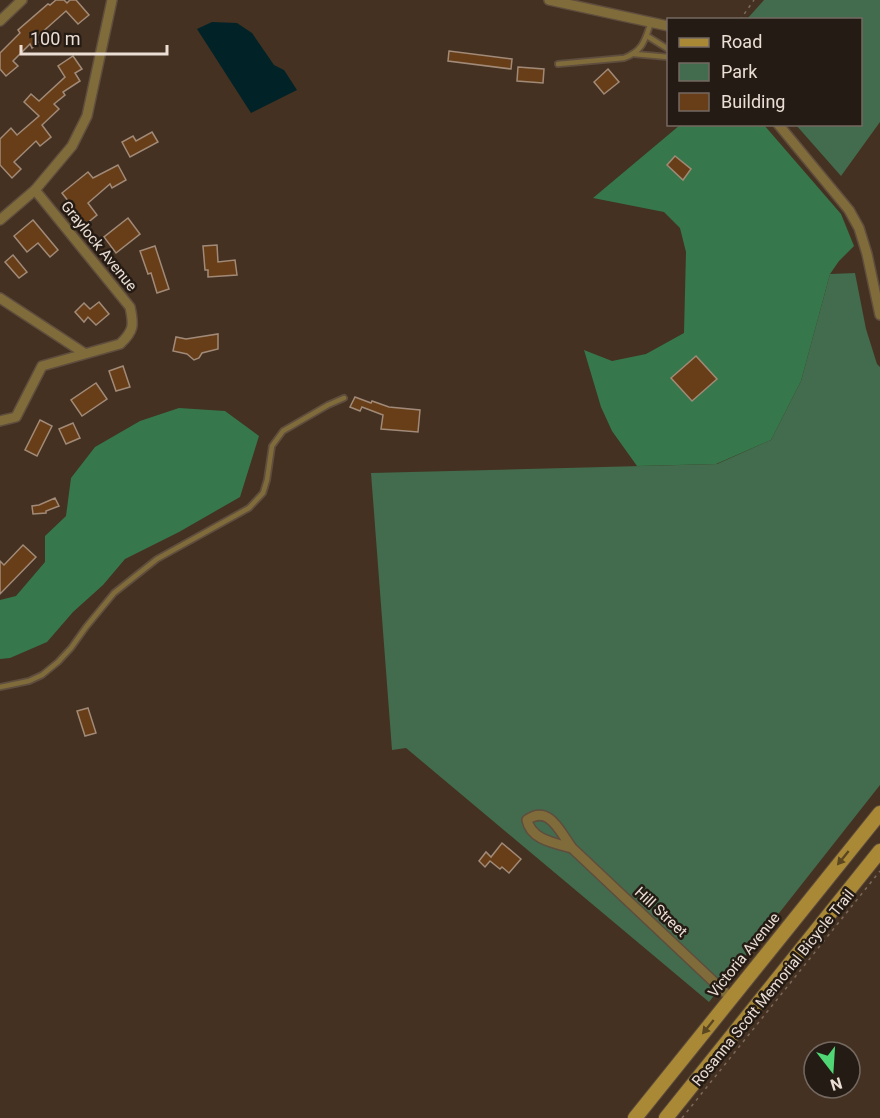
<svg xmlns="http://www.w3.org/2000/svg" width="880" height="1118" font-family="Roboto,sans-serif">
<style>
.green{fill:#436b4d}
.forest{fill:#36784b}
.water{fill:#012328}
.building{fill:#683e18;stroke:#a18a78;stroke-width:1.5}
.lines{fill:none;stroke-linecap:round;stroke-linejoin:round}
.service-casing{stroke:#5f4d3e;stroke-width:8}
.minor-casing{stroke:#5f4d3e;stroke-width:12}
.secondary-casing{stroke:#5f4d3e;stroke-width:16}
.path{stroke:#7b6a5c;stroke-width:1.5;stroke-dasharray:3 4.5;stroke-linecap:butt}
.service{stroke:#806c3b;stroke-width:4.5}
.minor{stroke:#806c3b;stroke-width:9}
.secondary{stroke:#aa8936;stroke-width:14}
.oneway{fill:#5a4722}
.labels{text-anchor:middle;stroke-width:5;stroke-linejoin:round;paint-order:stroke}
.street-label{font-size:15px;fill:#ebded5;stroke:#241b14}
</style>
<rect width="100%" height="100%" fill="#443121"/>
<g class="green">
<path d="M764,0H880V122L841,176L796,125L860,124V20L747,19Z"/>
<path d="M855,273L866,329L877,364L880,367V785L709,1002L406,748L392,750L371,473L717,464L771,440L801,381L830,274Z"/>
</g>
<g class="forest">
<path d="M680,125H764L841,214L854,246L839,261L830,274L801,381L771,440L716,464L637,466L612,431L601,407L584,350L612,361L646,354L684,333L686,252L680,228L664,212L593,198Z"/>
<path d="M179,408L225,411L259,436L240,497L179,532L125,559L103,585L73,612L47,642L10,658L0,659V600L16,596L45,562V536L66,516L71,478L95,447L140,421Z"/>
</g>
<path class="water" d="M212,22L237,23L252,33L274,65L284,70L297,90L251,113L197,29Z"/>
<g class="building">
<path d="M56,0H64L67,3L70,0H76L89,15L78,24L66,11L39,35L42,39L32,48L30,44L13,61L18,66L6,76L0,69V53L20,33L18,30L48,4L50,5Z"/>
<path d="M449,51L512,59L511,69L448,61Z"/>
<path d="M73,56L82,69L75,73L80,81L63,92L65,95L54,104L59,109L42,125L51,137L40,146L36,141L14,162L21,169L12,178L0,165V139L11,128L17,135L39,116L24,102L31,94L39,101L65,77L58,66Z"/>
<path d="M518,67L544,69L543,83L517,81Z"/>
<path d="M608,69L619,82L604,94L594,82Z"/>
<path d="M152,132L158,142L130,157L122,142L133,136L136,141Z"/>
<path d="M675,156L691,169L683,180L667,165Z"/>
<path d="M118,165L126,180L112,188L110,184L88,203L97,215L86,224L62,193L88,172L93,178Z"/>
<path d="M128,218L140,234L116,253L104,237Z"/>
<path d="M33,220L58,250L50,257L38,243L27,252L14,236Z"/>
<path d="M217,245L218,262L235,260L237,275L208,277V270H205L203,246Z"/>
<path d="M155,246L169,289L157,293L151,273L148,274L140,251Z"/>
<path d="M13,255L27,272L19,278L5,262Z"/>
<path d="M99,302L109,314L96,325L88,317L84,322L75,312L84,303L90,309Z"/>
<path d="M218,334V349L202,353L199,358L194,360L187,354L173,351L176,337L186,339Z"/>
<path d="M696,356L717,379L692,401L671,378Z"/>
<path d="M123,366L130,387L116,391L109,371Z"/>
<path d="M96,383L107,399L82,416L71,400Z"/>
<path d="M355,397L371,403L372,401L389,407L420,410L418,432L381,429L383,415L362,407L360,411L350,407Z"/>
<path d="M40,420L52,426L37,456L25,450Z"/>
<path d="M73,423L80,438L66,444L59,429Z"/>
<path d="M55,498L59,506L46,511V513L33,514L32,506L39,505Z"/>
<path d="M23,545L36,557L0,594V561L4,565Z"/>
<path d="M88,708L96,733L85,736L77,711Z"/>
<path d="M502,843L521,859L509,873L502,867L500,869L490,861L485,867L479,861L486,852L491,857Z"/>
</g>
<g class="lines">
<defs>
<g id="service">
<path d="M647,36L668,49"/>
<path d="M634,54L668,57"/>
<path d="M558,64L624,58C643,51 645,40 651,22"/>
<path d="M0,687L29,681L42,675L58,662L71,648L86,627L114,593L157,559L249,508L263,493L267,480L272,446L283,431L328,405L344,398"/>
</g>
<g id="minor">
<path d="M549,0L668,26"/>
<path d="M0,21L22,0"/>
<path d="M778,124L849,210L859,228L867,254L880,315"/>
<path d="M0,220L35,190L72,146L87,116L112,0"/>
<path d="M0,298L84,353"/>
<path d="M0,421L16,417L42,366L120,344C134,331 134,325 130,307L35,190"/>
<path d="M572,848C555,843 531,840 527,820C549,804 560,832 572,848L731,998"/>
</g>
<g id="secondary">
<path d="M635,1118L880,813"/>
<path d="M666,1118L880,851"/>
</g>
</defs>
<use href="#service" class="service-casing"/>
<use href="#minor" class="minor-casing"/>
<use href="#secondary" class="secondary-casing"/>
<g class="path">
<path d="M740,20L754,0"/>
<path d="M682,1118L880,871"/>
</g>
<use href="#service" class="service"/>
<use href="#minor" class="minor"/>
<use href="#secondary" class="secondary"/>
</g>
<defs><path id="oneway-solid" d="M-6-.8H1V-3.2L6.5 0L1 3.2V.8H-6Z" transform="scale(1.5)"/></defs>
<g class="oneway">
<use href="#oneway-solid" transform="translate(843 858) rotate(129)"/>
<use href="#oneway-solid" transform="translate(708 1027) rotate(129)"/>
</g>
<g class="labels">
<g class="street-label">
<text transform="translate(99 246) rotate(51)" y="5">Graylock Avenue</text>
<text transform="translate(661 912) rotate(43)" y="5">Hill Street</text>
<text transform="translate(744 955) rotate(-51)" y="5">Victoria Avenue</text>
<text transform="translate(773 988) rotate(-51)" y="5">Rosanna Scott Memorial Bicycle Trail</text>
</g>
</g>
<rect x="667" y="18" width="195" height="108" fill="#241b14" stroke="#746961" stroke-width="1.5"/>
<rect x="679" y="38" width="30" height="9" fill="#aa8936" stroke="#746961" stroke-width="1.5"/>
<text x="721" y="48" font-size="18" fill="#ebded5">Road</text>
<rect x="679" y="63" width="30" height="18" fill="#436b4d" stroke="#746961" stroke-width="1.5"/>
<text x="721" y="78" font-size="18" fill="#ebded5">Park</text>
<rect x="679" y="93" width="30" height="18" fill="#683e18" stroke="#746961" stroke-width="1.5"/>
<text x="721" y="108" font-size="18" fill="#ebded5">Building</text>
<g transform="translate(832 1070) rotate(163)"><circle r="28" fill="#241b14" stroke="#746961" stroke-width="1.5"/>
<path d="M0-4.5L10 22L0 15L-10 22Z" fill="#50d674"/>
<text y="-9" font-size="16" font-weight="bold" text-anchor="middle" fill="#ebded5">N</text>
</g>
<path d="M21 45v9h146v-9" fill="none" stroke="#ebded5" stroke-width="3"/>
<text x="30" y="45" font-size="18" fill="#ebded5" stroke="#241b14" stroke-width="4.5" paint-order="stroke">100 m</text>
</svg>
